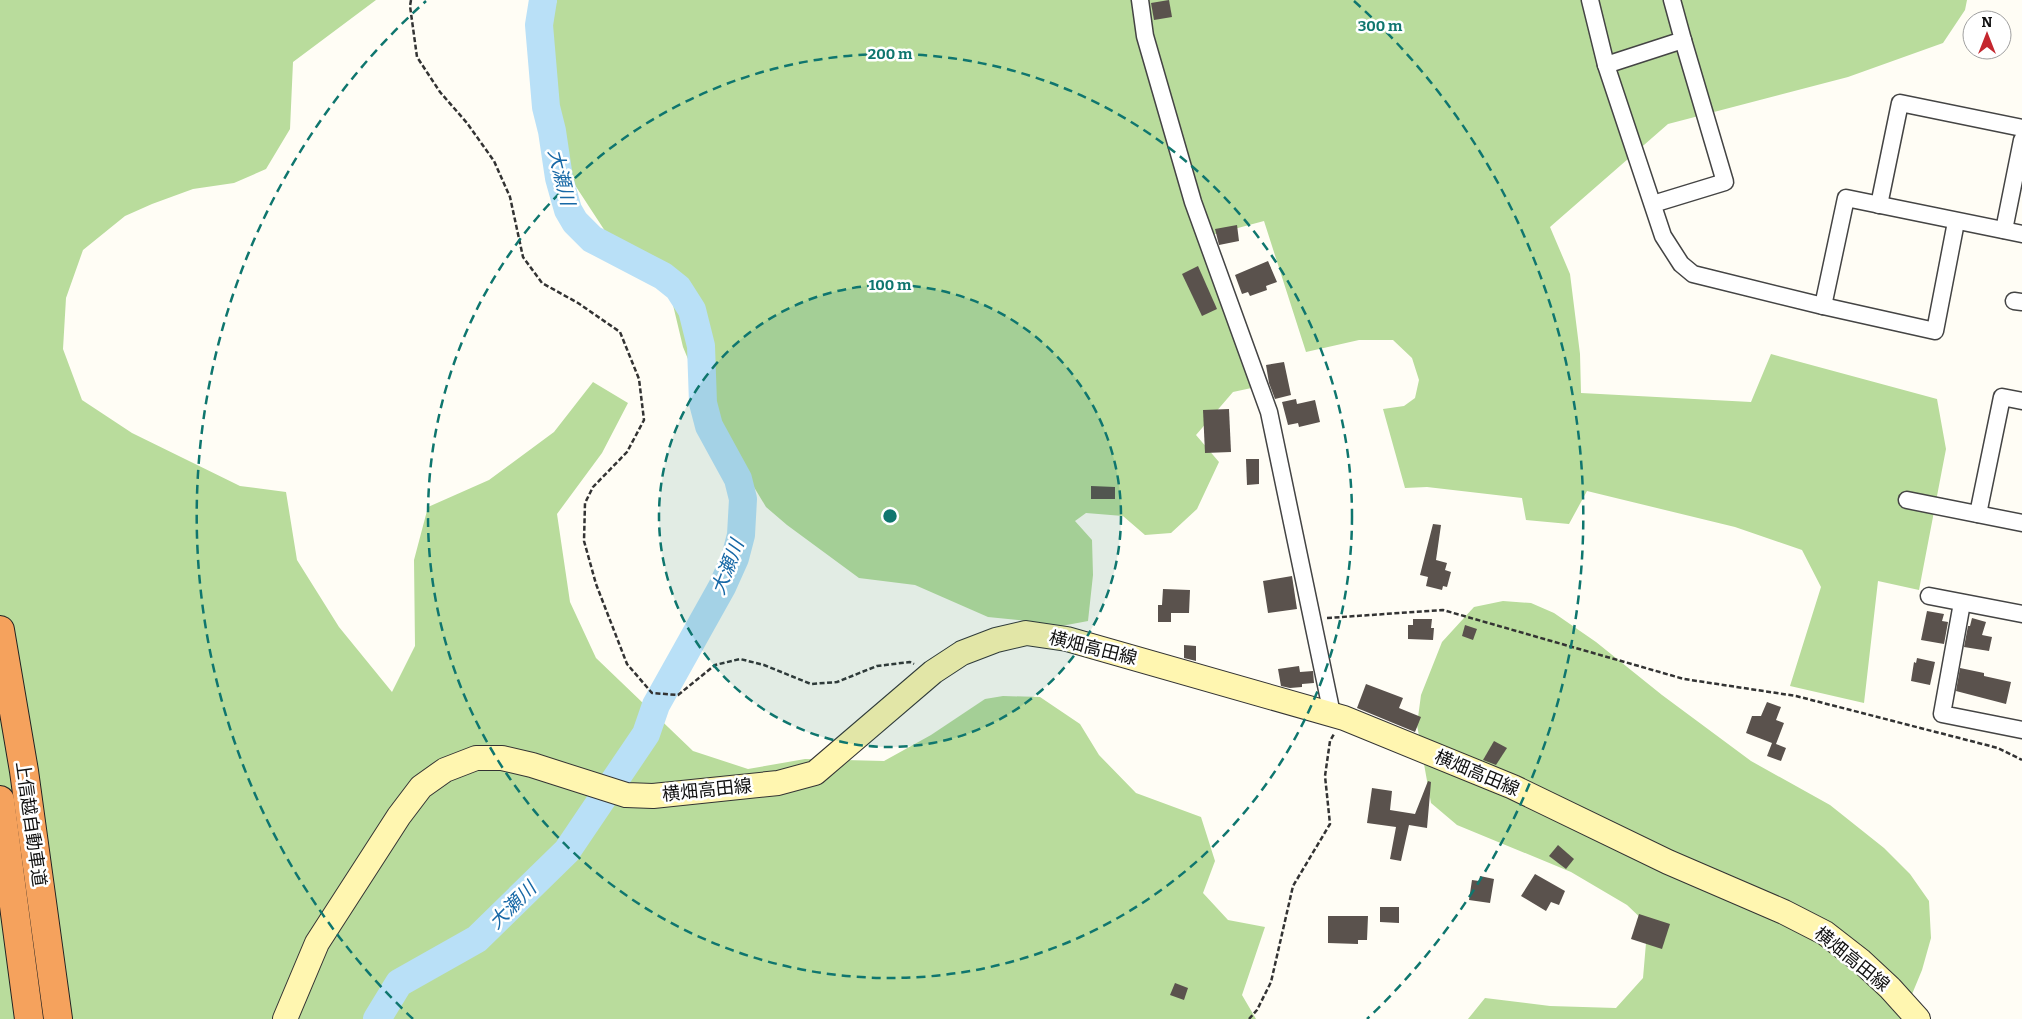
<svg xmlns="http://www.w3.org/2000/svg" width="2022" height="1019" font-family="Bitter,'Noto Sans JP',serif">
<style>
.forest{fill:#b9dc9c}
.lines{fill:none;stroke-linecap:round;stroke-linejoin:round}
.river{stroke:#b9e0f7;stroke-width:28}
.building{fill:#5a524d}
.street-casing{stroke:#444;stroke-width:19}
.secondary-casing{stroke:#333;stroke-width:26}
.highway-casing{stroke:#222;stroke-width:30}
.path{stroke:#333;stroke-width:2.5;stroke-dasharray:5 2.5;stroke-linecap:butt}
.street{stroke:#fff;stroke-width:16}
.secondary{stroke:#fff6b0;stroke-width:24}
.highway{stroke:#f5a25d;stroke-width:28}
.ring{fill:none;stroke:#0f766e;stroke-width:2.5;stroke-dasharray:9 6}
.labels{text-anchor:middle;stroke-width:5;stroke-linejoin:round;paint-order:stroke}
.street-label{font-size:18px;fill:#111;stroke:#fff}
.water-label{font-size:19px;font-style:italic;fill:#1768a6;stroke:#fff}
.centre{fill:#0f766e;stroke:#fff;stroke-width:2.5}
.ring-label{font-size:15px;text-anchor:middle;font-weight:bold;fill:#0f766e;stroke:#fff;stroke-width:5;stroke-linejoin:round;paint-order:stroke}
</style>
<rect width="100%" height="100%" fill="#fffdf5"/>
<g class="forest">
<path d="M0,0H376L293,62L290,129L266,169L234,183L193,189L152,204L125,216L83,250L66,298L63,349L82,400L132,433L240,486L286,492L297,560L339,627L392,692L415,646L414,560L428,507L489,480L554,432L593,382L628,403L602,453L557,514L570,602L596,658L693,751L748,769L805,759L884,761L931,735L985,699L1003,696L1040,697L1080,724L1099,755L1136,793L1201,817L1215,861L1203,893L1228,920L1265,927L1242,995L1256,1019H0Z"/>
<path d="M557,0H1967L1965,10L1943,43L1848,77L1668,124L1550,227L1570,274L1580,354L1581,393L1751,402L1771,354L1937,399L1946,449L1919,590L1878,581L1864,703L1790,686L1821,587L1802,550L1735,527L1587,491L1569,524L1526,520L1522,498L1427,487L1405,488L1383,409L1404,406L1415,398L1419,380L1412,358L1393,340H1359L1306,352L1264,221L1208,236L1256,387L1233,392L1196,435L1219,462L1197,509L1171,533L1145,535L1123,516L1086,513L1075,521L1092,540L1093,575L1088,621L1056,627L1027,621L988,617L915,585L859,578L787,525L766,507L712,417L683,347L664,267L605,231L571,179L560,121L548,32Z"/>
<path d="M1503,601L1531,603L1554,613L1596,642L1662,695L1751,761L1830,805L1884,848L1910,874L1929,901L1931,938L1922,970L1903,1016L1900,1019H1468L1485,998L1550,1006L1616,1008L1643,978L1646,943V923L1627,905L1571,872L1457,825L1431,803L1417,725L1421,695L1442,642L1474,607Z"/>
</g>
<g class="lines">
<path class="river" d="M377,1019L399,983L477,939L567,851L646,734L656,705L722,587L735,558L741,535L743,499L738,479L709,426L703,403L701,346L692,310L678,288L663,276L592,239L575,222L568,210L559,178L552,131L546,107L539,25L543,0"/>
</g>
<g class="building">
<path d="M1169,0L1172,17L1154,20L1151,3Z"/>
<path d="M1237,225L1239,241L1219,245L1215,229Z"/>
<path d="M1268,261L1277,282L1266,286L1267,290L1250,296L1248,292L1242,294L1235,275Z"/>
<path d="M1198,266L1217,309L1202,316L1182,274Z"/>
<path d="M1284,362L1291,395L1275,399L1269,383L1266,365Z"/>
<path d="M1296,399L1297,404L1315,400L1320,422L1299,427L1298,423L1288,425L1282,402Z"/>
<path d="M1229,409L1231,452L1205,453L1203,410Z"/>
<path d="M1246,459H1259V484L1247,485Z"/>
<path d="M1091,486L1115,487V499H1091Z"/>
<path d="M1433,524L1441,525L1436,560L1447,563L1445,570L1451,572L1447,587L1443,586L1442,590L1426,586L1428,577L1420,575Z"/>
<path d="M1292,576L1297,609L1268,613L1263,581Z"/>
<path d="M1163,589L1190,590L1189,613H1171V622H1158V605H1162Z"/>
<path d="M1927,611L1944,614L1942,621L1948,622L1944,644L1921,640Z"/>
<path d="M1972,618L1986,622L1982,635L1992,637L1989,651L1964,647L1968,626H1970Z"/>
<path d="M1413,619H1432L1431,628H1434L1433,640L1408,639V625H1413Z"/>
<path d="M1465,625L1477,629L1473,640L1462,636Z"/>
<path d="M1184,645L1196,646V661L1184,658Z"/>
<path d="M1917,658L1935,662L1930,685L1911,681L1914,662L1916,663Z"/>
<path d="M1299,666L1300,672L1313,671L1314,683L1302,684V687L1290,688L1281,686L1278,669Z"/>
<path d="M1960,668L1984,673V676L2011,682L2006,704L1956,691Z"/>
<path d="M1366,684L1403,698L1399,708L1421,717L1415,732L1357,708Z"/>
<path d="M1767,702L1781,707L1776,720L1784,723L1776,744L1786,748L1781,761L1767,756L1772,743L1746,733L1752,716H1761Z"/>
<path d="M1494,741L1507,748L1496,765L1483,760Z"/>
<path d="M1428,781L1431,782L1427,828L1409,825L1401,861L1390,859L1396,827L1367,823L1372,788L1392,791L1390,810L1415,814Z"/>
<path d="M1558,845L1574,859L1566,869L1549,856Z"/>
<path d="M1535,874L1565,891L1559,905L1551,902L1546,911L1521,896Z"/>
<path d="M1480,876L1494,879L1490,903L1469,900L1472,880L1479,881Z"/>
<path d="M1380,907H1399V923L1380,922Z"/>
<path d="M1639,914L1670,924L1662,949L1631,939Z"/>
<path d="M1328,916H1368L1367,940H1358V944L1328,943Z"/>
<path d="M1175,983L1188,988L1184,1000L1170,995Z"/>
</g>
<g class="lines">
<defs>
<g id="street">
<path d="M1140,0L1145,36L1193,202L1269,412L1332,714"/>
<path d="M1590,0L1606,65L1663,236L1681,264L1693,274L1823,306L1846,198L2022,234"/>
<path d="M1606,65L1683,40L1672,0"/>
<path d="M1653,204L1725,182L1683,40"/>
<path d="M1879,205L1900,103L2022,128"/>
<path d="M2004,230L2022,140"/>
<path d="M2014,301L2022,302"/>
<path d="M1823,306L1935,331L1956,222"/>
<path d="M1907,500L2022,523"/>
<path d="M1978,514L2002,397L2022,401"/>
<path d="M1929,596L2022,614"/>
<path d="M1962,603L1942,714L2022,730"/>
</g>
<path id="secondary" d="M285,1019L317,943L399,816L421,787L445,770L476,758H502L532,765L626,795L653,796L778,783L815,773L933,672L962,653L996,640L1026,633L1067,639L1344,718L1513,787L1668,862L1784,912L1825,933L1861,961L1890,988L1918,1019"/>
<g id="highway">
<path d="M0,630L24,771L58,1019"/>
<path d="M0,800L29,1019"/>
</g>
</defs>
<use href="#street" class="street-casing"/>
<use href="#secondary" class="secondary-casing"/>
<use href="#highway" class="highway-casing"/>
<g class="path">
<path d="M411,0L410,6L417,57L440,92L467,123L494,161L510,197L523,257L542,283L578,303L620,332L639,379L644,420L627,452L593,487L585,503L584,541L596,584L627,664L652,693L678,695L715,665L740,659L764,665L811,684L837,682L877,666L910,662L914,664"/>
<path d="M1327,618L1443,610L1684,679L1796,696L1998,748L2022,760"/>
<path d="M1249,1019L1257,1010L1271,982L1293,886L1330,824L1325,776L1330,741L1334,734"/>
</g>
<use href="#street" class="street"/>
<use href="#secondary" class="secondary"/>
<use href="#highway" class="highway"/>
</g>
<circle cx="890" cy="516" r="231" fill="#0f766e" fill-opacity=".12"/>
<g class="ring">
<circle cx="890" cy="516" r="231"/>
<circle cx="890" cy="516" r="462"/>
<path d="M413 1019A693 693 0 0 1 426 1M1354 1A693 693 0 0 1 1367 1019"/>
</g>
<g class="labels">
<g class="street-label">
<text transform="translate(1093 648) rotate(14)" y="6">横畑高田線</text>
<text transform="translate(1477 773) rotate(23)" y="6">横畑高田線</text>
<text transform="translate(707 790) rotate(-6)" y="6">横畑高田線</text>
<text transform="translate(31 824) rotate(82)" y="6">上信越自動車道</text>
<text transform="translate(1852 959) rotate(39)" y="6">横畑高田線</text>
</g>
<g class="water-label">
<text transform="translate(562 177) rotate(76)" y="7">大瀬川</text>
<text transform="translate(727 567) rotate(-69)" y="7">大瀬川</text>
<text transform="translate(512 905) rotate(-45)" y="7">大瀬川</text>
</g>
</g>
<circle cx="890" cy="516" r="8" class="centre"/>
<g class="ring-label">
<text x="1380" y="31">300 m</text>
<text x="890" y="59">200 m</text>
<text x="890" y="290">100 m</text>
</g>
<g transform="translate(1987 35)"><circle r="24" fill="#ffffff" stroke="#a0a0a0"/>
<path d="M0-4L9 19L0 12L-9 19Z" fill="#c4262e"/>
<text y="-8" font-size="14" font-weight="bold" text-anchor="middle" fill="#111111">N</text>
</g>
</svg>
